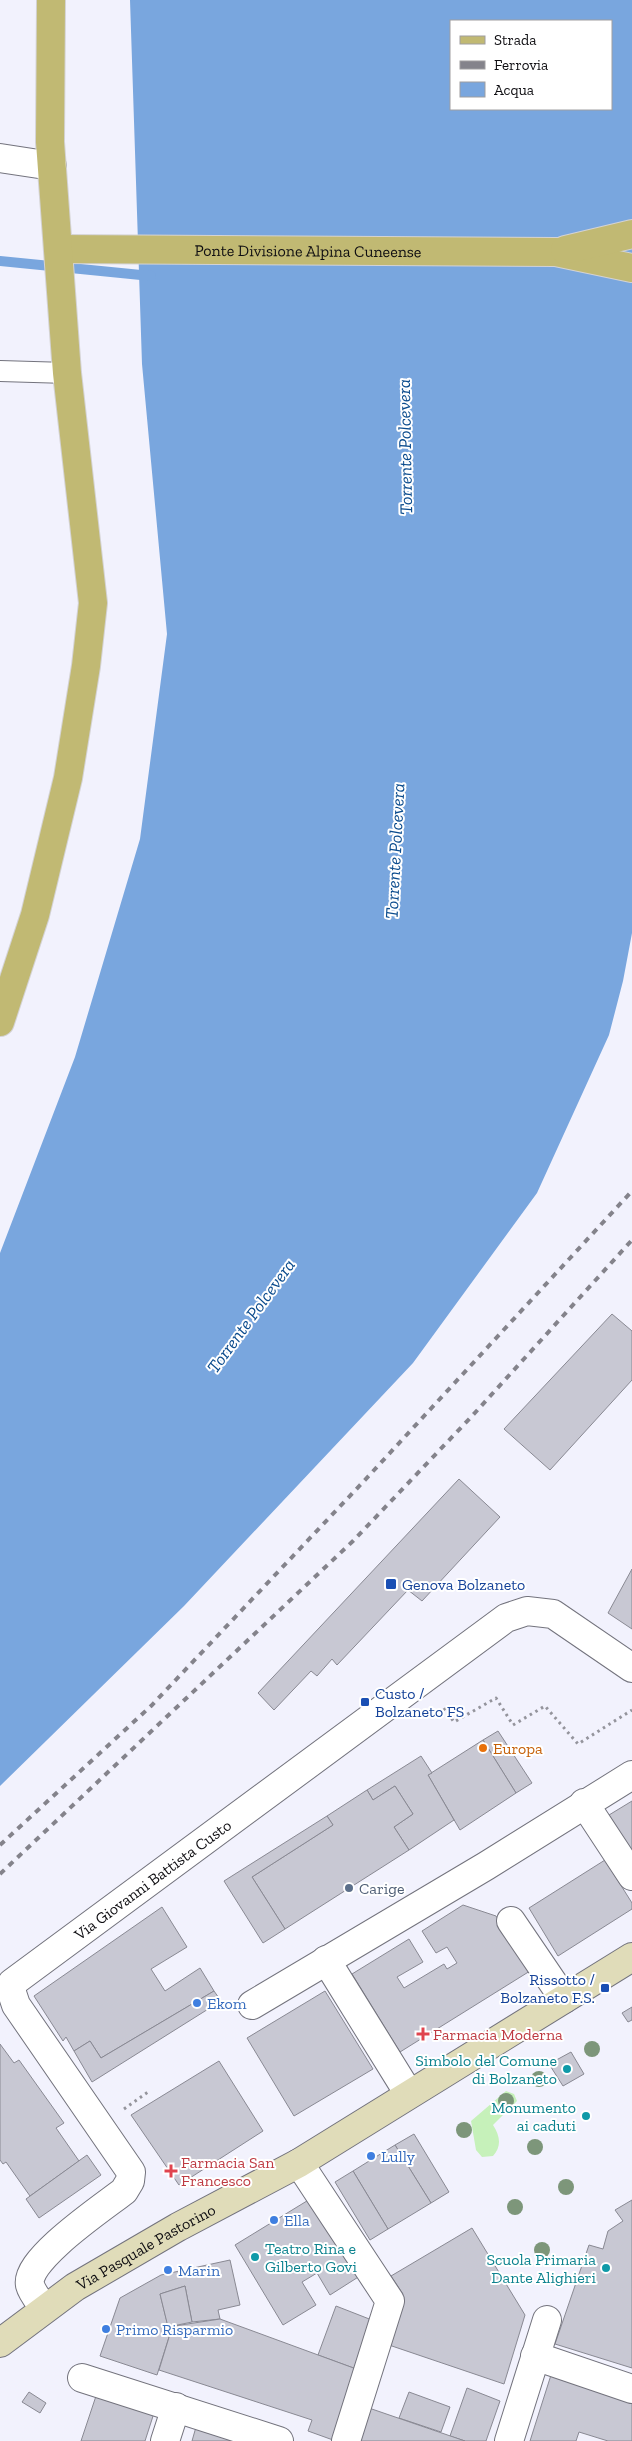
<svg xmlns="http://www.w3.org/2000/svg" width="632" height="2441" font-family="'Zilla Slab',serif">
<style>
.green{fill:#c6f1ba}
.water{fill:#79a6de;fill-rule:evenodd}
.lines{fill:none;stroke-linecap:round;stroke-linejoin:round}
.stream{stroke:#79a6de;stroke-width:10}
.building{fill:#c8c8d3;stroke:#898993}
.service-casing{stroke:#73737d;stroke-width:22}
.pedestrian-casing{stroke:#73737d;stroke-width:30}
.minor-casing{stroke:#73737d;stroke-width:30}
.secondary-casing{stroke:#73737d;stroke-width:30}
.primary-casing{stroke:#d4d3d4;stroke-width:30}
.path{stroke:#94949c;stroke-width:3;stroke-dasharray:2.5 4;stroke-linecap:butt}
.service{stroke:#fff;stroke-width:20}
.pedestrian{stroke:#fff;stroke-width:28}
.minor{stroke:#fff;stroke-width:28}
.secondary{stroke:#e0dcb9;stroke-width:28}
.primary{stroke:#c1b973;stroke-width:28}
.rail{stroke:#84838b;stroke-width:4;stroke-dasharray:6 6;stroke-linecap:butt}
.tree{fill:#7d967a}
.transit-dot{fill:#1a4fb4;stroke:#fff;stroke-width:2}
.food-dot{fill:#e8710a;stroke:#fff;stroke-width:2}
.service-dot{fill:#5c6f8a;stroke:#fff;stroke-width:2}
.shop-dot{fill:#3f7fe0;stroke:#fff;stroke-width:2}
.health-dot{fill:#e0444e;stroke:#fff;stroke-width:2}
.culture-dot{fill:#0f9aa8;stroke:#fff;stroke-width:2}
.labels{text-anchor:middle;stroke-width:4;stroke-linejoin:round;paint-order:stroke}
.street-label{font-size:16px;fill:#0e0d11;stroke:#fff}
.transit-label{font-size:16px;fill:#164399;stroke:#fff;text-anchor:start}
.food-label{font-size:16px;fill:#c56008;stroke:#fff;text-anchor:start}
.service-label{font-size:16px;fill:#4e5e75;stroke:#fff;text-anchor:start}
.shop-label{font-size:16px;fill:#366cbe;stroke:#fff;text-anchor:start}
.health-label{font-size:16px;fill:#be3a42;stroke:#fff;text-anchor:start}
.culture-label{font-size:16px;fill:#0d838f;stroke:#fff;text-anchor:end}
.water-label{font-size:18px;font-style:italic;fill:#0a4b8d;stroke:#fff}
</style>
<rect width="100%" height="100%" fill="#f2f2fd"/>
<path class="green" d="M506,2091L514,2094L517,2101L493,2125C500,2136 502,2146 493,2156L482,2157L476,2150L471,2121Z"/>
<path class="water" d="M130,0H632V933L623,981L609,1035L537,1193L413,1363L184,1606L0,1786V1253L75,1057L140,839L167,634L142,364ZM451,21H611V109H451Z"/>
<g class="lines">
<path class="stream" d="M0,261L151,276"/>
</g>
<g class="building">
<path d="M612,1314L632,1331V1380L550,1470L504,1429Z"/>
<path d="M459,1479L500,1517L422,1601L408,1590L337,1665L332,1659L317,1676L311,1671L274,1710L258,1693Z"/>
<path d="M632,1569V1629L608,1613Z"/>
<path d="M498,1731L532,1783L516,1793L483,1740Z"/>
<path d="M483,1740L516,1793L460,1830L428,1775Z"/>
<path d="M421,1756L432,1773L428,1775L454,1820L409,1850L394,1827L413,1814L395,1786L373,1800L367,1790Z"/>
<path d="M395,1786L413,1814L394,1827L409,1850L285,1929L252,1877L333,1825L327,1816L367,1790L373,1800Z"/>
<path d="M632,1801V1852L609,1815Z"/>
<path d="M327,1816L333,1825L252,1877L285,1929L263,1943L224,1881Z"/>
<path d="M605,1860L632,1903V1909L558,1956L529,1908Z"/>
<path d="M463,1905L496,1916L530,1971L400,2052L352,1974L409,1939L423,1962L397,1977L404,1988L444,1964L447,1969L457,1963L447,1947L436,1953L422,1931Z"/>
<path d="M162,1907L187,1947L151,1969L165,1991L200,1968L214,1991L101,2058L90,2041L74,2051L66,2037L63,2041L34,1996Z"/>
<path d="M214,1991L221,2001L92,2082L74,2051L90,2041L101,2058Z"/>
<path d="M325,1991L373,2069L294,2116L247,2038Z"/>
<path d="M632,2007V2020L628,2022L622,2013Z"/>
<path d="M0,2044L14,2063L19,2060L64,2123L56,2128L79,2161L30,2196L6,2162L3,2164L0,2160Z"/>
<path d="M571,2052L584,2074L563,2086L549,2064Z"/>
<path d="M219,2061L263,2131L179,2185L131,2115Z"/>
<path d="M414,2134L449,2192L431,2203L395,2145Z"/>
<path d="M395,2145L431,2203L388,2229L353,2171Z"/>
<path d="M87,2155L101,2175L39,2218L26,2199Z"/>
<path d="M353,2171L388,2229L370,2240L335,2182Z"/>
<path d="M315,2196L363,2274L330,2295L317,2273L302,2282L316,2305L283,2325L235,2245Z"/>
<path d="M632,2200V2368L555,2344L589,2245L603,2249L608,2231L623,2221L615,2210Z"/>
<path d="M472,2228L525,2315L504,2384L386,2344L403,2294L391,2276Z"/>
<path d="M230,2260L240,2305L218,2310L220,2319L192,2322L185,2286L160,2294L170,2334L157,2375L100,2356L120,2298L161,2275Z"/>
<path d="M185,2286L192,2322L168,2327L160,2294Z"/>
<path d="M336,2306L377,2322L359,2370L318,2355Z"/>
<path d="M220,2319L359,2370L333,2440L308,2431L312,2420L159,2370L170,2334L168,2327Z"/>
<path d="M551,2375L632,2401V2441H608L579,2432L576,2441H530Z"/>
<path d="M467,2388L500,2401L486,2441H465L450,2436Z"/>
<path d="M29,2392L46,2403L40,2413L22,2402Z"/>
<path d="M409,2392L450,2407L441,2432L399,2418Z"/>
<path d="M97,2393L154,2413L145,2441H81Z"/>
<path d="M366,2407L465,2441H354Z"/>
<path d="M196,2427L237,2441H192Z"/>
</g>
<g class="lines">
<defs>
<path id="service" d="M0,371L67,373"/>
<g id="pedestrian">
<path d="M0,158L52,166"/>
<path d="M299,2163L390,2301L346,2441"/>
<path d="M535,2356L632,2389"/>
<path d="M82,2378L279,2441"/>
<path d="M509,2441L547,2320"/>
</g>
<g id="minor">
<path d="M584,1803L632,1876"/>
<path d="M511,1921L564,1999"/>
<path d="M326,1960L409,2094"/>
<path d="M252,2005L486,1866L632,1775"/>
<path id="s1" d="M44,2308C40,2302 32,2293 30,2285C24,2260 105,2206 124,2191L130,2181L131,2172L16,2005L12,1993V1983L506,1618L527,1611L553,1614L632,1668"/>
<path d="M165,2441L176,2407"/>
</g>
<g id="secondary">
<path id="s2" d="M0,2343L75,2287L178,2227L299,2163L632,1957"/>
</g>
<g id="primary">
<path id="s3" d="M59,249L556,252L632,268"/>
<path d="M565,250L632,234"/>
<path d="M0,1022L35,915L68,778L86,666L93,603L67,373L50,142L51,0"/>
</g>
</defs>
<use href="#service" class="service-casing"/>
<use href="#pedestrian" class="pedestrian-casing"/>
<use href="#minor" class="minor-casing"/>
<use href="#secondary" class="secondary-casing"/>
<use href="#primary" class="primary-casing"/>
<g class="path">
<path d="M444,1708L454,1722L496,1698L513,1725L545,1706L578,1744L632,1710"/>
<path d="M124,2109L148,2092"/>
</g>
<use href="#service" class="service"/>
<use href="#pedestrian" class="pedestrian"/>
<use href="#minor" class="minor"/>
<use href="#secondary" class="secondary"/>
<use href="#primary" class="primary"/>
<g class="rail">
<path d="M0,1845L151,1706L364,1481L632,1191"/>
<path d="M0,1874L353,1541L473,1415L632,1240"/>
</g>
</g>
<g class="tree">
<circle cx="592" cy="2049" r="8"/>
<circle cx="539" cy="2079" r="8"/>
<circle cx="506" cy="2101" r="8"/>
<circle cx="464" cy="2130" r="8"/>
<circle cx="535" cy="2147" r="8"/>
<circle cx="566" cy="2187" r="8"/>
<circle cx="515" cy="2207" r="8"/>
<circle cx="542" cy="2250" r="8"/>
</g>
<g class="transit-dot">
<rect x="385" y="1578" width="12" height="12" rx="2.5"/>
<rect x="360" y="1697" width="10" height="10" rx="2.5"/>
<rect x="600" y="1983" width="10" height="10" rx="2.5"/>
</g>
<circle class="food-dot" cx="483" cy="1748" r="5"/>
<circle class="service-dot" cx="349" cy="1888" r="5"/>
<g class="shop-dot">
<circle cx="197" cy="2003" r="5"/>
<circle cx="371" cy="2156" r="5"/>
<circle cx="274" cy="2220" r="5"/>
<circle cx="168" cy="2270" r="5"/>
<circle cx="106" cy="2329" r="5"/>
</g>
<g class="health-dot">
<path d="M420.5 2026.5h5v5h5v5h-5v5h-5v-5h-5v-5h5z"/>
<path d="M168.5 2163.5h5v5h5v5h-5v5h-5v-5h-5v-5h5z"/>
</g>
<g class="culture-dot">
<circle cx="567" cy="2069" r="5"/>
<circle cx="586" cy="2116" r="5"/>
<circle cx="255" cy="2257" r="5"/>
<circle cx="606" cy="2268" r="5"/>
</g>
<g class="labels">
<g class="street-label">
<text dy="6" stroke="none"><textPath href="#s3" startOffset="249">Ponte Divisione Alpina Cuneense</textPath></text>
<text dy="6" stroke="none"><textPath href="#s1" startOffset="584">Via Giovanni Battista Custo</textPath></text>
<text dy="6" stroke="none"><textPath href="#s2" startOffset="175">Via Pasquale Pastorino</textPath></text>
</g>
<g class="transit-label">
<text x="402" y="1590">Genova Bolzaneto</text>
<text x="375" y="1699">Custo /<tspan x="375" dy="18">Bolzaneto FS</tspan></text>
<text x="595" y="1985" text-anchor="end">Rissotto /<tspan x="595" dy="18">Bolzaneto F.S.</tspan></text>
</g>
<g class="food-label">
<text x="493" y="1754">Europa</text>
</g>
<g class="service-label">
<text x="359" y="1894">Carige</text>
</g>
<g class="shop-label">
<text x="207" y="2009">Ekom</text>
<text x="381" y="2162">Lully</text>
<text x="284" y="2226">Ella</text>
<text x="178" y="2276">Marin</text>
<text x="116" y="2335">Primo Risparmio</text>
</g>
<g class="health-label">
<text x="433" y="2040">Farmacia Moderna</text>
<text x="181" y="2168">Farmacia San<tspan x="181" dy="18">Francesco</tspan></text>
</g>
<g class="culture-label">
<text x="557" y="2066">Simbolo del Comune<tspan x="557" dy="18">di Bolzaneto</tspan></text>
<text x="576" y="2113">Monumento<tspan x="576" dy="18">ai caduti</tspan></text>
<text x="265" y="2254" text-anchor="start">Teatro Rina e<tspan x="265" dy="18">Gilberto Govi</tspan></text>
<text x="596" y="2265">Scuola Primaria<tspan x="596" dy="18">Dante Alighieri</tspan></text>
</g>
<g class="water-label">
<text transform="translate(405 447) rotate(-91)" y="6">Torrente Polcevera</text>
<text transform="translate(395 851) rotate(-87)" y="6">Torrente Polcevera</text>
<text transform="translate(251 1316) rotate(-54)" y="6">Torrente Polcevera</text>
</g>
</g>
<rect x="450" y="20" width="162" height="90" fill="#ffffff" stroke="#9f9ea0"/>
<rect x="460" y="36" width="25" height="8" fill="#c1b973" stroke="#9f9ea0"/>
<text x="494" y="45" font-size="15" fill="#0e0d11">Strada</text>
<rect x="460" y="61" width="25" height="8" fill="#84838b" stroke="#9f9ea0"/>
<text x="494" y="70" font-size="15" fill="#0e0d11">Ferrovia</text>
<rect x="460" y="82" width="25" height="15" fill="#79a6de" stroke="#9f9ea0"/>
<text x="494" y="95" font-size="15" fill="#0e0d11">Acqua</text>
</svg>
